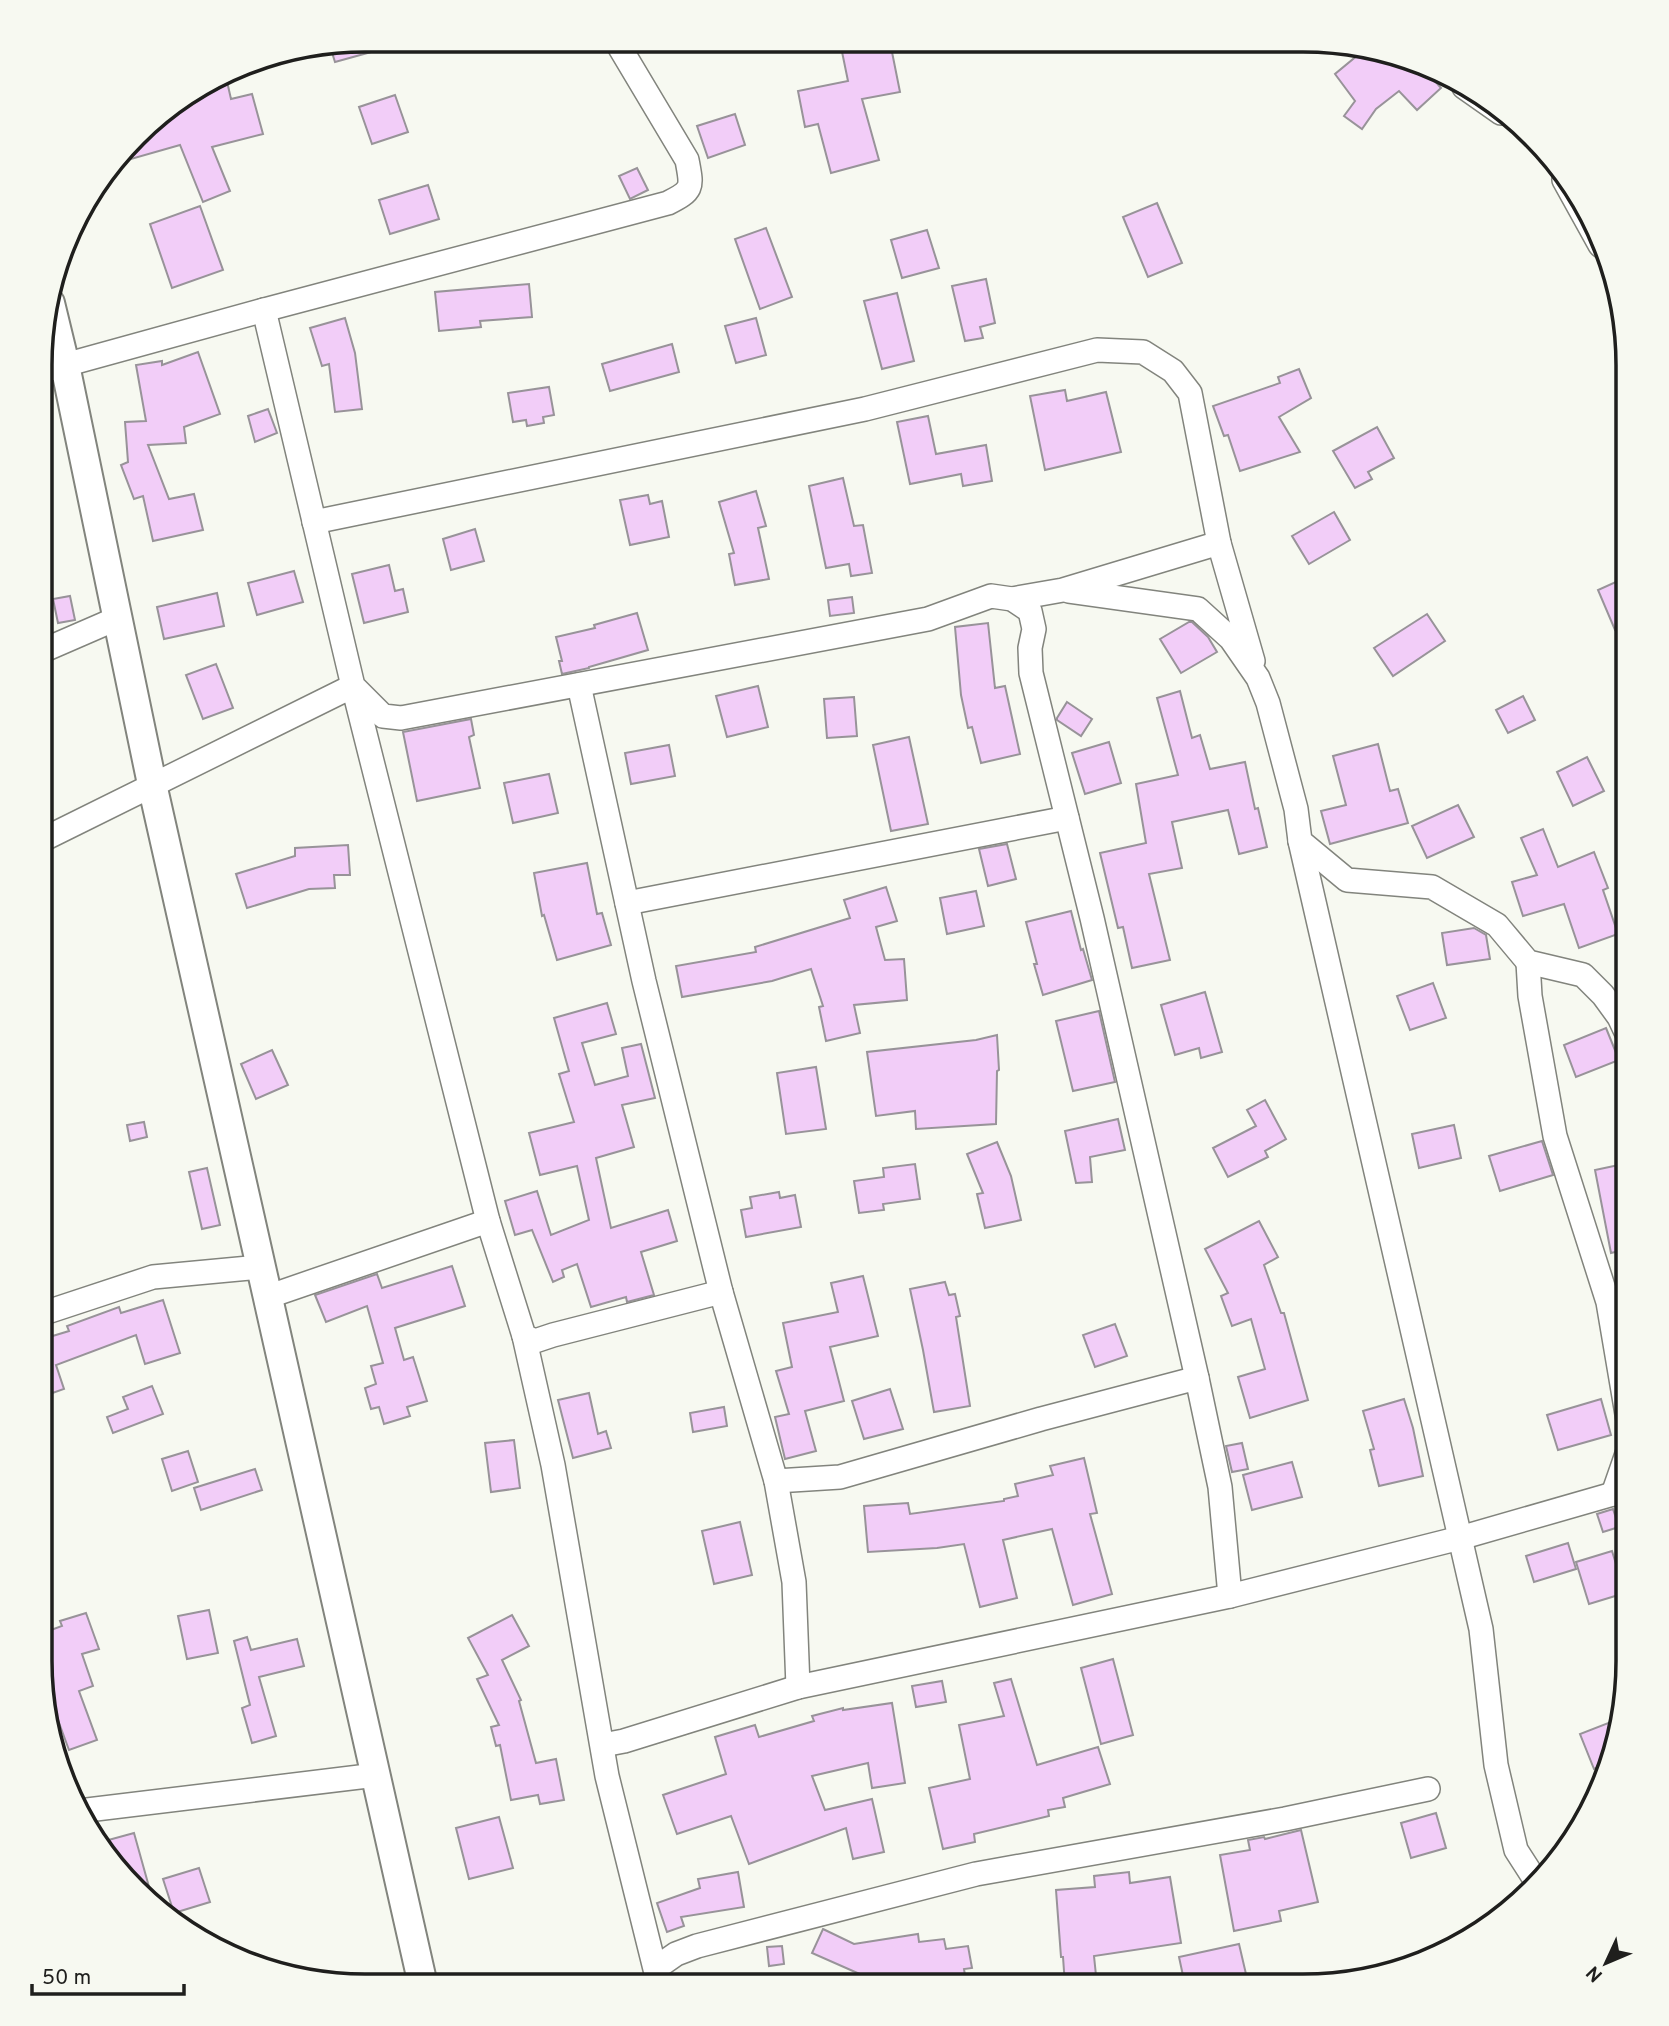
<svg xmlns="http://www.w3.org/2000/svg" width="1669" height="2026" font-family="Overpass,sans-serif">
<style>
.building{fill:#f2cdf8;stroke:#989399;stroke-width:2}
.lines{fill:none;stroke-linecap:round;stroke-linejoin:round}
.minor-casing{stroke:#82847d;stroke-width:26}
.tertiary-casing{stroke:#82847d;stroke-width:32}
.minor{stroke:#fff;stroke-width:23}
.tertiary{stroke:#fff;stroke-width:28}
.rim{fill:none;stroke:#1f1f1d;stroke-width:3.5}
</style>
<rect width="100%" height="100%" fill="#f7f9f1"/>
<g class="building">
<path d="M365,40H380L382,49L335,62L330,46Z"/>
<path d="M840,42H890L900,92L862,99L879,160L831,173L818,124L805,127L798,91L848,81Z"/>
<path d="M1364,50L1429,74L1441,88L1417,110L1399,91L1376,109L1362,129L1344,116L1355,101L1335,74Z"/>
<path d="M226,77L231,99L252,94L263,134L212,147L230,191L203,202L180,145L117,163L151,121Z"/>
<path d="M395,95L408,132L372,144L359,107Z"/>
<path d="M735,114L745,145L708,158L697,126Z"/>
<path d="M637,168L648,190L630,199L619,176Z"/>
<path d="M428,185L439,219L390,234L379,200Z"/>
<path d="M1157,203L1182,263L1148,277L1123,217Z"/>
<path d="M200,206L223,270L172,288L150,224Z"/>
<path d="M766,228L792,297L760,309L735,239Z"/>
<path d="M927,230L939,268L902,278L891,240Z"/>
<path d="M986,279L995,323L980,327L983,338L965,341L952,286Z"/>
<path d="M529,284L532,317L480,321L481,327L439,331L435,292Z"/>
<path d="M897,293L914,361L882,369L864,301Z"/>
<path d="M345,318L355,353L362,409L335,412L329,364L322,366L310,328Z"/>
<path d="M756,318L766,355L736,363L725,326Z"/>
<path d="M672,344L679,372L610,391L602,364Z"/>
<path d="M198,352L220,414L184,427L186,443L148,445L169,499L194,494L203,530L153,541L143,496L134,499L121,465L128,462L125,422L146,421L136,365L162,361V365Z"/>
<path d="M1299,369L1311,398L1279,417L1300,452L1240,471L1228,435L1224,436L1213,406L1280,383L1278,377Z"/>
<path d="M549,387L554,415L543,417L544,423L527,426L526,420L513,422L508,393Z"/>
<path d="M1065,390L1067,401L1106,392L1121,452L1045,470L1030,396Z"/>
<path d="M268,409L277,433L255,442L248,416Z"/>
<path d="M928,416L936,454L986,445L992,481L963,486L961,474L910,484L897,422Z"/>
<path d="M1377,427L1394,458L1368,472L1372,479L1355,488L1333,451Z"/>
<path d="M843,478L854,526L863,525L872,573L851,576L849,564L826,568L809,486Z"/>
<path d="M756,491L766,526L758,528L769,579L735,585L729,554L734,553L719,502Z"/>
<path d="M648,495L650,504L662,501L669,537L630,545L620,500Z"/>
<path d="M1334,512L1350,540L1309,564L1292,536Z"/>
<path d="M475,529L484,561L451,570L443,539Z"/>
<path d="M389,565L395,591L403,589L408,612L364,623L352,574Z"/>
<path d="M294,571L303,602L257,615L248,583Z"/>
<path d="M1629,576V624L1615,630L1598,590Z"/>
<path d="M217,593L224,626L164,639L157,607Z"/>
<path d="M70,596L75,620L58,623L53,599Z"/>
<path d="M852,597L854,613L830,616L828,600Z"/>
<path d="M637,613L648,650L589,667V668L562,674L559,661H562L556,637L595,628L594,625Z"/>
<path d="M1427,614L1445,641L1393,676L1374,648Z"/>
<path d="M1189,622H1192L1208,637L1217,652L1181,673L1160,639Z"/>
<path d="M988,623L995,688L1005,686L1020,754L981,763L972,727L968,728L961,695L955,627Z"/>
<path d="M216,664L233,708L203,719L186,675Z"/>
<path d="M758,686L768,727L727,737L716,696Z"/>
<path d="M1180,691L1192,738L1200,735L1210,769L1245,762L1255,809L1258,808L1267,847L1239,854L1228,810L1172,822L1182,868L1149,874L1170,960L1132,968L1123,927L1118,928L1100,853L1146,843L1136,784L1178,775L1157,698Z"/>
<path d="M1523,696L1535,720L1508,733L1496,710Z"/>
<path d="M854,697L857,736L827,738L824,699Z"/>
<path d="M1067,702L1092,719L1081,736L1057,720V718Z"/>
<path d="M471,719L474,735L469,737L480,788L417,801L403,732Z"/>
<path d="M909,737L928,824L891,831L873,745Z"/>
<path d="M1109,742L1121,783L1085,794L1072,753Z"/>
<path d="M1378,744L1390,791L1398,789L1408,823L1330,844L1321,811L1346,805L1333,756Z"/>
<path d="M669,745L675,776L631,784L625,753Z"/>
<path d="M1587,757L1604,791L1573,806L1557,772Z"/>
<path d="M549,774L558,813L513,823L504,783Z"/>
<path d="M1458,805L1474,837L1427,858L1412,826Z"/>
<path d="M1543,829L1558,867L1594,852L1608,888L1603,890L1618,934L1579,948L1564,904L1523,916L1512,882L1537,875L1521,838Z"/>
<path d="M1007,844L1016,879L988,886L979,849Z"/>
<path d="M348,845L350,875H334L335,888L309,889L247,908L236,874L295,856V848Z"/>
<path d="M587,863L597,914L602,913L611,945L557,960L544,915L542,916L534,873Z"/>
<path d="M886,887L897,921L876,927L885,960L904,959L907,1000L854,1005L860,1033L826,1041L819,1007L823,1006L811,969L772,981L682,997L676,966L756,952L755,947L850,918L844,900Z"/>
<path d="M976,891L984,926L947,934L940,898Z"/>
<path d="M1071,911L1081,950L1083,949L1092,980L1043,995L1034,964H1037L1026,922Z"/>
<path d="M1474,928L1486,935L1490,959L1447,965L1442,933Z"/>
<path d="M1433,983L1446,1018L1410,1030L1397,996Z"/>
<path d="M1205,992L1222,1052L1201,1058L1199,1048L1175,1055L1161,1005Z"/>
<path d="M607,1003L616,1034L582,1043L595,1085L628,1076L622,1048L641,1044L655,1098L622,1105L634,1147L596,1158L611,1228L668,1210L677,1241L641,1252L654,1295L627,1302L626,1297L591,1307L577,1264L562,1270L564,1277L553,1282L532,1230L515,1235L505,1201L537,1191L551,1235L589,1220L577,1166L540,1175L529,1133L574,1122L559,1074L569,1071L554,1018Z"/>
<path d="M1099,1011L1115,1082L1073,1091L1056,1021Z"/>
<path d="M1606,1028L1619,1060L1576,1077L1564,1045Z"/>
<path d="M997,1035L999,1070L997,1071L996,1124L916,1129L915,1111L876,1116L867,1052L976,1040Z"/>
<path d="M272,1050L288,1085L256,1099L241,1064Z"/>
<path d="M816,1067L826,1129L786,1134L777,1073Z"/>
<path d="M1265,1100L1286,1139L1265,1151L1268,1157L1228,1177L1213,1148L1256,1126L1247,1110Z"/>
<path d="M1118,1119L1125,1150L1090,1157L1092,1182L1076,1183L1065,1131Z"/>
<path d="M144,1122L147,1137L130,1141L127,1125Z"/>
<path d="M1454,1125L1461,1158L1419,1168L1412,1134Z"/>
<path d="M1542,1141L1553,1175L1500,1191L1489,1156Z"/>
<path d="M997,1142L1011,1176L1021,1220L985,1228L977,1194L983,1193L967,1154Z"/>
<path d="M1628,1163V1249L1611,1253L1595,1170Z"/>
<path d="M915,1164L920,1199L883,1204L884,1210L859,1213L854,1181L884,1177L883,1168Z"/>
<path d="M207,1168L220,1225L202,1229L189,1172Z"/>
<path d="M779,1192L780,1198L795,1195L801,1227L746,1237L741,1210L752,1208L750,1197Z"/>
<path d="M1259,1221L1278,1257L1264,1265L1281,1313H1284L1308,1400L1250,1418L1238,1377L1265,1369L1251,1319L1232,1326L1221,1296L1228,1293L1205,1249Z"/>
<path d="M452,1266L465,1306L395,1328L404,1360L413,1357L427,1401L407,1407L410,1416L384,1424L379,1407L371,1409L365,1388L376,1384L371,1366L383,1363L367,1306L326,1322L315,1295L377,1274L382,1288Z"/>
<path d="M863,1276L878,1336L830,1347L844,1401L805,1411L816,1451L785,1459L775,1417L789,1414L776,1371L792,1367L783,1323L838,1312L831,1283Z"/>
<path d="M945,1282L949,1295L955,1294L960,1316L956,1317L970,1406L934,1412L923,1350L910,1289Z"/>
<path d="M163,1300L180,1353L145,1364L136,1335L56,1365L64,1389L41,1397V1330H44L46,1338L69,1331L67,1326L119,1307L121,1313Z"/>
<path d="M1115,1324L1127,1356L1095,1367L1083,1335Z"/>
<path d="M152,1386L163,1414L113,1433L107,1417L128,1409L123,1397Z"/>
<path d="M890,1389L903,1429L864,1439L852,1401Z"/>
<path d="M589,1393L598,1434L606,1431L611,1448L573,1458L558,1400Z"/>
<path d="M1404,1399L1413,1428L1423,1476L1379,1486L1370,1450L1374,1449L1363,1411Z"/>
<path d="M1601,1399L1611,1435L1558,1450L1547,1415Z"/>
<path d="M724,1407L727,1426L693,1432L690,1413Z"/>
<path d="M514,1440L520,1488L491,1492L485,1443Z"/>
<path d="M1242,1443L1248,1469L1232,1472L1226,1446Z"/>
<path d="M188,1451L198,1482L172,1491L162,1459Z"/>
<path d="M1084,1458L1097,1513L1090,1514L1112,1594L1073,1605L1052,1529L1003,1540L1017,1598L980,1607L964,1544L937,1548L868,1552L864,1506L908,1503L910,1514L1004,1501V1499L1018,1496L1015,1484L1053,1475L1050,1466Z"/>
<path d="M1292,1462L1302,1497L1252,1510L1243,1475Z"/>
<path d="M255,1469L262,1490L201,1510L194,1488Z"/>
<path d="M1613,1509L1619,1527L1603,1532L1597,1514Z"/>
<path d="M740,1522L752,1575L714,1584L702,1531Z"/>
<path d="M1568,1543L1576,1569L1534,1582L1526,1556Z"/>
<path d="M1612,1551L1625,1593L1589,1604L1576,1562Z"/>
<path d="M209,1610L218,1653L187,1659L178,1616Z"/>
<path d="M86,1613L99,1649L82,1654L93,1686L79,1691L97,1740L69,1750L51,1701L46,1703L40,1661V1634L62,1626L60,1621Z"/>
<path d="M512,1615L529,1646L502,1660L521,1700L519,1701L536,1763L556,1759L564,1800L540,1804L538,1795L511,1800L500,1745L496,1746L491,1727L499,1725L477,1679L488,1675L468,1638Z"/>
<path d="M247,1637L251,1650L297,1639L304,1666L259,1677L276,1736L252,1743L242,1708L250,1705L234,1641Z"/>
<path d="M1113,1659L1133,1735L1101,1744L1081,1668Z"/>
<path d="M1011,1679L1037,1765L1098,1747L1110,1784L1063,1798L1065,1807L1048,1810L1049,1816L974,1834L975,1842L943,1849L929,1788L970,1779L959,1725L1004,1716L994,1683Z"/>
<path d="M942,1681L946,1702L916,1707L912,1686Z"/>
<path d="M892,1703L905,1783L872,1788L868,1763L812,1776L825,1810L872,1799L884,1852L853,1859L846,1828L749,1864L731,1816L677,1834L663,1795L726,1774L715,1737L755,1725L759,1737L814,1721L812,1716L843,1708V1710Z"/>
<path d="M1621,1718L1612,1761L1594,1769L1580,1734Z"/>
<path d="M1436,1813L1446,1848L1411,1858L1401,1823Z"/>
<path d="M499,1817L513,1868L469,1879L456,1828Z"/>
<path d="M1301,1830L1318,1902L1279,1911L1281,1921L1234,1931L1220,1855L1250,1850L1248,1840L1264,1837L1265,1839Z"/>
<path d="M134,1833L151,1894L101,1842Z"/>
<path d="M199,1868L210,1902L174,1913L163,1879Z"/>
<path d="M738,1872L744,1907L681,1917L684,1926L667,1932L657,1903L700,1888L698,1879Z"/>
<path d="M1129,1872L1130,1883L1170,1877L1181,1943L1094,1956L1097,1985H1065L1063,1957H1061L1056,1890L1095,1887L1094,1876Z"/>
<path d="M823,1929L854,1944L918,1934L919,1942L944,1939L946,1949L968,1946L972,1968L964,1969L966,1982L954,1985H871V1979L812,1953Z"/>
<path d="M1239,1944L1246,1974L1196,1985H1185L1179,1957Z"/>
<path d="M782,1946L784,1964L769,1966L767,1947Z"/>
</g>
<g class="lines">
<defs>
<g id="minor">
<path d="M1464,87L1501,113"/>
<path d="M1564,180L1600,245L1605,249"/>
<path d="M264,310L353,686L383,716L401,718L928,619L991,596L1012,599L1030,611L1034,629L1030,648L1031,673L1092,918L1197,1378"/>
<path d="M43,371L264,310L668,203C694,190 692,187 687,160L616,41"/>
<path d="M314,522L865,409L1097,350L1143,352L1173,371L1190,393L1219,543L1063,590L1012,599"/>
<path d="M1219,543L1253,661"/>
<path d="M1069,591L1198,609L1231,639L1258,678L1268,703L1296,809L1300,841L1347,880L1432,887L1497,925L1528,962L1583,975L1603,995L1619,1017L1628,1036"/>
<path d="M42,651L118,618"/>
<path d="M579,685L644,981L721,1292L776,1481L840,1477L1041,1419L1197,1378L1220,1487L1230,1596"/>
<path d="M42,840L353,686L488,1221L524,1336L535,1341L553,1335L721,1292"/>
<path d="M1300,841L1481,1629L1496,1765L1516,1850L1534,1878"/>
<path d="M627,903L1067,818"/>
<path d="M1528,962L1530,996L1555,1136L1608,1302L1628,1420"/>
<path d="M267,1297L488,1221"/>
<path d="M41,1314L153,1277L260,1267"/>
<path d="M524,1336L553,1465L607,1776L659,1985"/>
<path d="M776,1481L794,1582L798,1687"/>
<path d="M1613,1494L1628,1451"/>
<path d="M603,1745L624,1741L798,1687L1230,1596L1460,1538L1613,1494L1628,1488"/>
<path d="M79,1811L376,1775"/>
<path d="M656,1968L676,1954L697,1946L976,1874L1285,1819L1428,1789"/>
</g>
<path id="tertiary" d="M50,303L65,365L152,784L423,1985"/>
</defs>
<use href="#minor" class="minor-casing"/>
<use href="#tertiary" class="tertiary-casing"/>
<use href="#minor" class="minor"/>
<use href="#tertiary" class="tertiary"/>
</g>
<path d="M0 0H1669V2026H0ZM365 52H1303A313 313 0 0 1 1616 365V1661A313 313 0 0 1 1303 1974H365A313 313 0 0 1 52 1661V365A313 313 0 0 1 365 52Z" fill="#f7f9f1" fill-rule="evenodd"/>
<path class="rim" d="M365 52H1303A313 313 0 0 1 1616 365V1661A313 313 0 0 1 1303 1974H365A313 313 0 0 1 52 1661V365A313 313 0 0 1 365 52Z"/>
<g transform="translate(1606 1963) rotate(226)" stroke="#f7f9f1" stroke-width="5" paint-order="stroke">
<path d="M0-5L12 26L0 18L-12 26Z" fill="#1f1f1d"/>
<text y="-10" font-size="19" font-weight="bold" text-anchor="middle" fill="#1f1f1d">N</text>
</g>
<path d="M32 1984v10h152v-10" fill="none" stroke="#1f1f1d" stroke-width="3.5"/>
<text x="42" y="1984" font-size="21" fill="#1f1f1d" stroke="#f7f9f1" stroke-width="5" paint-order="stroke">50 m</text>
</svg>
